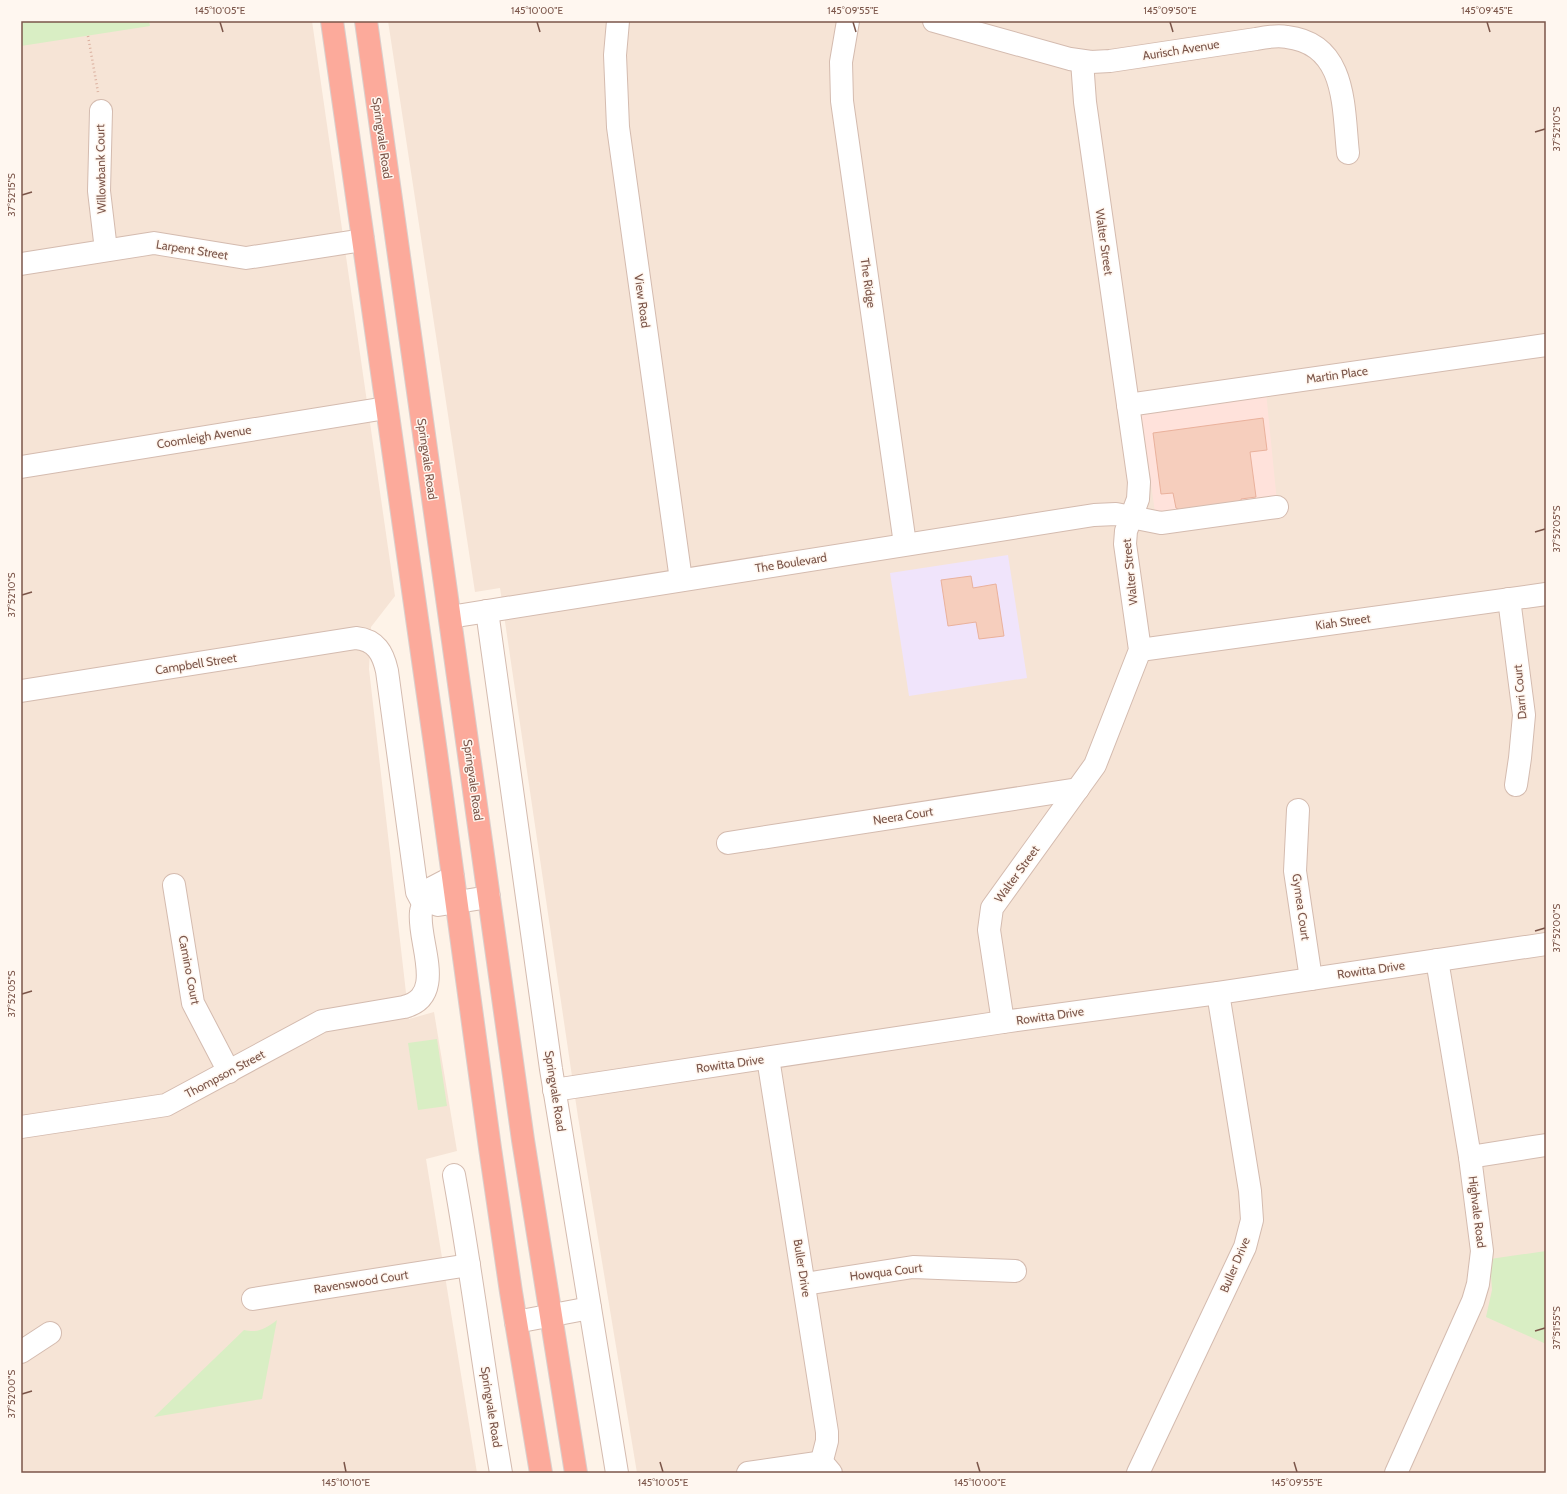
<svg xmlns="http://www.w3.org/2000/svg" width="1567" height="1494" font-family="Cabin,sans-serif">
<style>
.residential{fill:#f6e4d6}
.commercial{fill:#ffe2db}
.education{fill:#f0e4fb}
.green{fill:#d9eec4}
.building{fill:#f6cebd;stroke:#eab19c}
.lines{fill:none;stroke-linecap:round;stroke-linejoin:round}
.minor-casing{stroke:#d4bbaf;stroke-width:24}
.highway-casing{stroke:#dacfcc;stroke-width:24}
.path{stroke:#dbb09f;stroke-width:2.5;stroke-dasharray:1 3;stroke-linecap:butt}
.minor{stroke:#fff;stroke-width:22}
.highway{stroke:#fcaa9b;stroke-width:22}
.ticks{fill:none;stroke:#7b5549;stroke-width:1.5}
.labels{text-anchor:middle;stroke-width:3;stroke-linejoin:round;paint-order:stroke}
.street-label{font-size:12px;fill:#7b5549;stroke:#fff7f0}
.neatline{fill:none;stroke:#7b5549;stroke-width:1.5}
.ticks-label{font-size:10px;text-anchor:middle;fill:#7b5549}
</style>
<rect width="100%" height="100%" fill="#fef3e8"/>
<g class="residential">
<path d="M21,21H312L395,596L371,627L369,669L409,1019L434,1012L457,1151L426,1159L477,1473H21Z"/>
<path d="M388,21H1546V1473H637L578,1117L500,588L475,592Z"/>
</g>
<path class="commercial" d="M1266,392L1278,512L1157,527L1141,412Z"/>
<path class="education" d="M1008,555L1027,678L909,696L890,573Z"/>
<g class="green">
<path d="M21,21H149L150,26L21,46Z"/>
<path d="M437,1039L447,1106L418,1110L408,1043Z"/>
<path d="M1546,1251V1344L1486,1317L1492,1290L1490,1259Z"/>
<path d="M277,1320L262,1399L154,1417L244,1330C259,1333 265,1329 277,1320Z"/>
</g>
<g class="building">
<path d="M1263,418L1267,450L1250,452L1256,497L1241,499L1242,505L1186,513L1176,508L1173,493L1161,494L1153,433Z"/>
<path d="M971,576L973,588L996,584L1004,636L979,639L976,622L948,626L941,580Z"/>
</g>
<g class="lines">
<defs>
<g id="minor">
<path d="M618,21L615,55L618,127L681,580"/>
<path d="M848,21L841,62L842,101L905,544"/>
<path d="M934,21L1070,59L1091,62L1110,61L1256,39C1266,37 1277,35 1287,37C1347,44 1343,107 1348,153"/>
<path d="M101,111L99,191L106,250"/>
<path d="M21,264L154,243L246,258L363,240"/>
<path d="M1128,405L1546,345"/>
<path d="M21,467L386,408"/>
<path d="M1509,599L1524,715L1520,758L1516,785"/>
<path d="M487,611L551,1069L617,1473"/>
<path d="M450,617L1094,515L1116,514L1161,523L1277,507"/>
<path d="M1140,650L1546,594"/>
<path d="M21,691L356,638C376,640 383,653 387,671L417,892L424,905"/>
<path d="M1298,810L1295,871L1311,979"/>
<path d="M728,843L1078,789"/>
<path d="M174,885L193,1003L229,1072"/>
<path d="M427,901L438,905L489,897"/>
<path d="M1003,1022L989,930L992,908L1095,765L1140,650L1125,544L1126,531L1138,499L1139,482L1085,102L1082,61"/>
<path d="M768,1058L827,1432V1441L821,1464"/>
<path d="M554,1090L1003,1022L1218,993L1546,944"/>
<path d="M21,1127L166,1105L322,1021L404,1007C448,996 417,941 421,912C421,907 425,905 427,901C428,898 429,893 430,889L453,877"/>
<path d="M1470,1157L1546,1145"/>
<path d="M454,1175C472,1274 484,1374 501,1473"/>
<path d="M805,1284L913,1267L1015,1271"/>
<path d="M253,1299L469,1265"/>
<path d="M516,1322L590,1308"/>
<path d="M21,1352L50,1333"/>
<path d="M748,1473L817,1463L826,1467L831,1473"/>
<path d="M1138,1473L1245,1247L1252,1220L1250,1191L1218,993"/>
<path d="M1396,1473L1473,1301L1478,1284L1482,1251L1470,1157L1437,960"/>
</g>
<g id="highway">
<path d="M332,21L436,752L490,1148L511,1292L541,1473"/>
<path d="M366,21L523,1140L576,1473"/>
</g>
</defs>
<use href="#minor" class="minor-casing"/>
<use href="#highway" class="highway-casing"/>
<path class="path" d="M88,36L98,92"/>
<use href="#minor" class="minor"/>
<use href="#highway" class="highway"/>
</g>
<path class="ticks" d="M220,22L223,32M537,22L540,32M853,22L856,32M1170,22L1173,32M1487,22L1490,32M1535,132L1545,129M22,195L32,192M1535,532L1545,529M22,595L32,592M1535,931L1545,928M22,994L32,991M1535,1331L1545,1328M22,1394L32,1391M344,1462L346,1472M660,1462L663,1472M977,1462L980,1472M1294,1462L1297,1472"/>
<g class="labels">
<g class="street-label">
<text transform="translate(1181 50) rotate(-9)" y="4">Aurisch Avenue</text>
<text transform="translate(382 138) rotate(82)" y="4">Springvale Road</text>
<text transform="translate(101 169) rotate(-91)" y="4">Willowbank Court</text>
<text transform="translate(1104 242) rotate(82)" y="4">Walter Street</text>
<text transform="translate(192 250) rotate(9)" y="4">Larpent Street</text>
<text transform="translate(868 283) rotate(82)" y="4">The Ridge</text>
<text transform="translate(642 301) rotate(82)" y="4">View Road</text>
<text transform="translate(1337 375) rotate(-8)" y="4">Martin Place</text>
<text transform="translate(204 437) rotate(-9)" y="4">Coomleigh Avenue</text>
<text transform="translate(427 459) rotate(82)" y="4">Springvale Road</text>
<text transform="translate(791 563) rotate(-9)" y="4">The Boulevard</text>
<text transform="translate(1130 572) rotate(-96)" y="4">Walter Street</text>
<text transform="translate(1343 622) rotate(-8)" y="4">Kiah Street</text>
<text transform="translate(196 664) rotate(-9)" y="4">Campbell Street</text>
<text transform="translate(1520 692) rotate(-95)" y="4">Darri Court</text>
<text transform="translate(473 780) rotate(82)" y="4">Springvale Road</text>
<text transform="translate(903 816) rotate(-9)" y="4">Neera Court</text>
<text transform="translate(1017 874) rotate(-54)" y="4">Walter Street</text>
<text transform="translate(1301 907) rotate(82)" y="4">Gymea Court</text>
<text transform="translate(189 970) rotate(79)" y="4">Camino Court</text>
<text transform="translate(1371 970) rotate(-8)" y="4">Rowitta Drive</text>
<text transform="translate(1050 1016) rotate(-8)" y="4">Rowitta Drive</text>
<text transform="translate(730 1064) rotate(-8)" y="4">Rowitta Drive</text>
<text transform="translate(225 1074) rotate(-28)" y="4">Thompson Street</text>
<text transform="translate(555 1091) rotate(81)" y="4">Springvale Road</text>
<text transform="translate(1477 1212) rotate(83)" y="4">Highvale Road</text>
<text transform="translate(1235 1265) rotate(-67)" y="4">Buller Drive</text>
<text transform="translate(802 1268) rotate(81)" y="4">Buller Drive</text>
<text transform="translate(886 1272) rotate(-7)" y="4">Howqua Court</text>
<text transform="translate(361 1282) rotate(-9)" y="4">Ravenswood Court</text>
<text transform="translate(491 1407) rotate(81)" y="4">Springvale Road</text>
</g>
</g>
<rect width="1567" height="1494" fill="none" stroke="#fff7f0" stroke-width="44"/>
<rect x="22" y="22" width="1523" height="1450" class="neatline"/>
<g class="ticks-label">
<text x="220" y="14">145°10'05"E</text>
<text x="537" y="14">145°10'00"E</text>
<text x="853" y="14">145°09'55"E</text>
<text x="1170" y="14">145°09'50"E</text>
<text x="1487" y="14">145°09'45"E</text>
<text transform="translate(1556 129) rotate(-90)" y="4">37°52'10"S</text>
<text transform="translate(11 195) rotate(-90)" y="4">37°52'15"S</text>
<text transform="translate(1556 529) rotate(-90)" y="4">37°52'05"S</text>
<text transform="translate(11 595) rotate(-90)" y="4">37°52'10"S</text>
<text transform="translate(1556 928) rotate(-90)" y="4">37°52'00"S</text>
<text transform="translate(11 994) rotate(-90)" y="4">37°52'05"S</text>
<text transform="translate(1556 1328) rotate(-90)" y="4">37°51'55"S</text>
<text transform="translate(11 1394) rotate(-90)" y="4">37°52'00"S</text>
<text x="346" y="1486">145°10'10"E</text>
<text x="663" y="1486">145°10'05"E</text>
<text x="980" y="1486">145°10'00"E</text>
<text x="1297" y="1486">145°09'55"E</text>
</g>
</svg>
